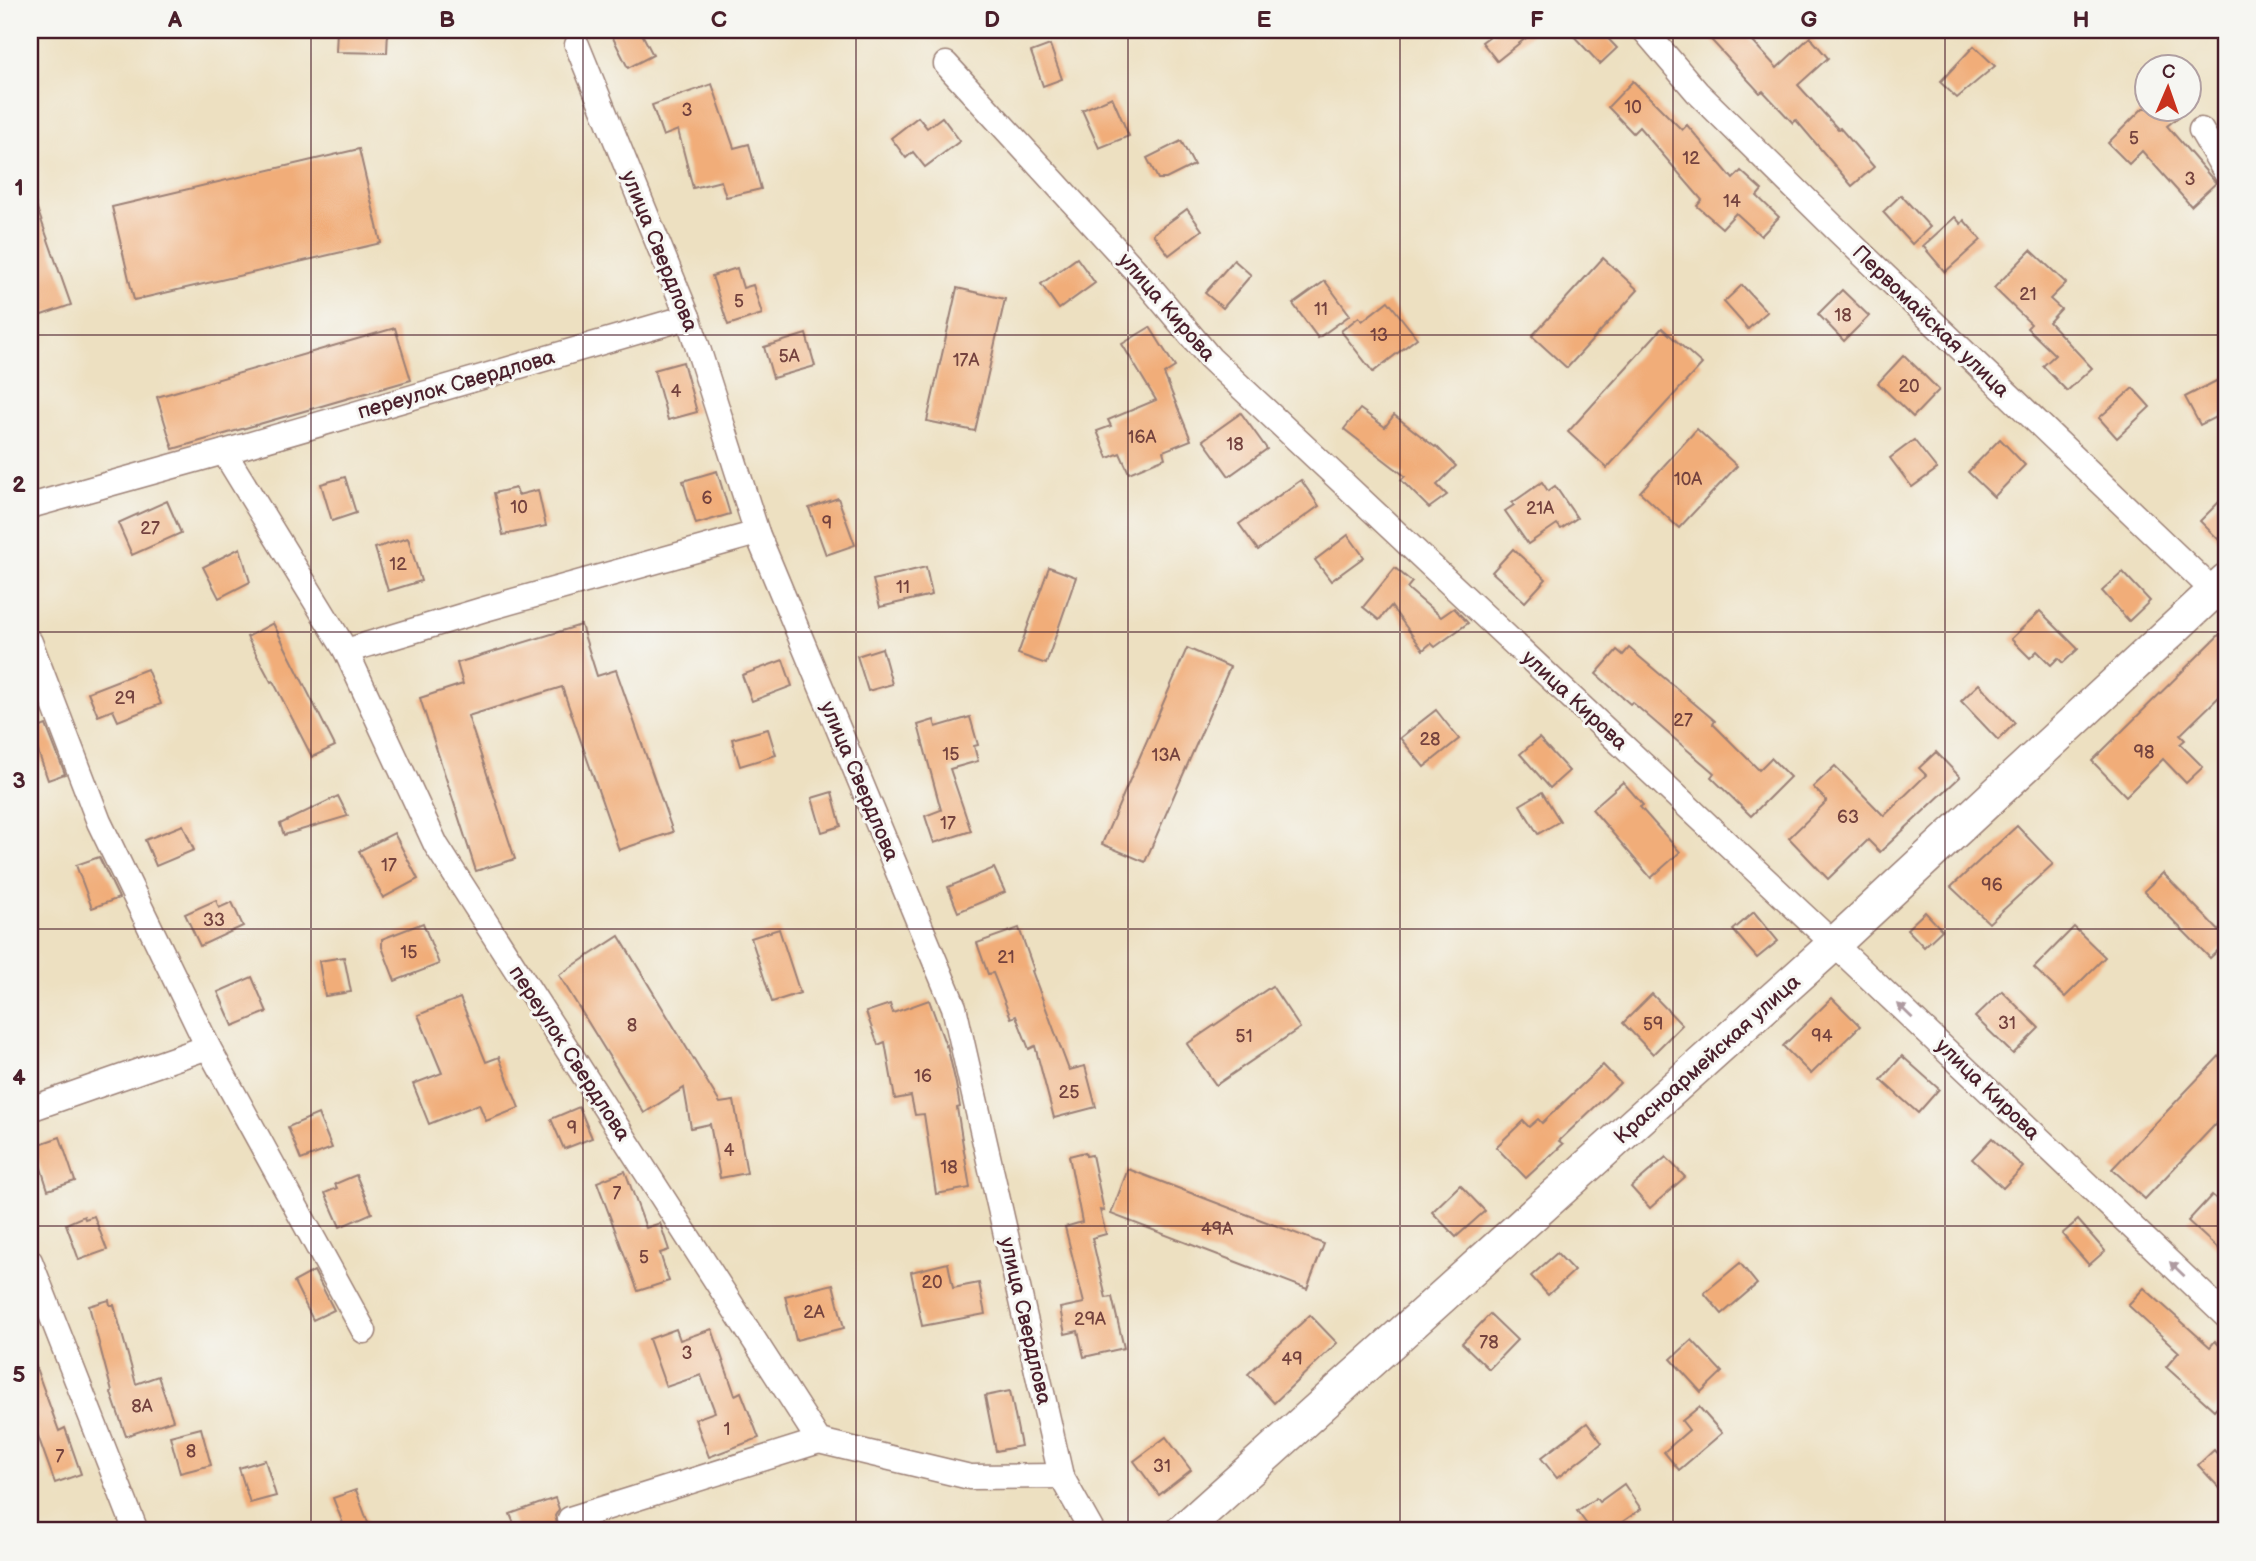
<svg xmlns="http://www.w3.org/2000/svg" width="2256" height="1561" font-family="'Balsamiq Sans',sans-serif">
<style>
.building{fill:#f1ad79}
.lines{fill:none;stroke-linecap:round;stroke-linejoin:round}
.street-casing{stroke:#9c8076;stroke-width:27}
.secondary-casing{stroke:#9c8076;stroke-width:36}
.street{stroke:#fff;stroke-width:24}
.secondary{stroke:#fff;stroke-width:33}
.oneway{fill:#ae9aa0}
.grid{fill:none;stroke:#4a1f2b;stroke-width:2;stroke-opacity:0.55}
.labels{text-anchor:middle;stroke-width:6;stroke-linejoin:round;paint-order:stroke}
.number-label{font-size:18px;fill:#74423e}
.street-label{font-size:21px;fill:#4a1f2b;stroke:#f6f6f2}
.neatline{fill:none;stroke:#4a1f2b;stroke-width:2.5}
.grid-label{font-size:23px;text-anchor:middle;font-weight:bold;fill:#4a1f2b}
</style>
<rect width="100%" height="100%" fill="#f6f6f2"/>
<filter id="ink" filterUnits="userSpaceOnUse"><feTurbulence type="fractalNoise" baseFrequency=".0143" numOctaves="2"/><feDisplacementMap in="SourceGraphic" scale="14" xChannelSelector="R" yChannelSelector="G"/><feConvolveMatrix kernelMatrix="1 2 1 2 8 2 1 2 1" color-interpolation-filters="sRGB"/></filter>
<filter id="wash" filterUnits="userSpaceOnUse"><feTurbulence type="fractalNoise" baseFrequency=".00686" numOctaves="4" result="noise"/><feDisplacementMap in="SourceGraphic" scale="28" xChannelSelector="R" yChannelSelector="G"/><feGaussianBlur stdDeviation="1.57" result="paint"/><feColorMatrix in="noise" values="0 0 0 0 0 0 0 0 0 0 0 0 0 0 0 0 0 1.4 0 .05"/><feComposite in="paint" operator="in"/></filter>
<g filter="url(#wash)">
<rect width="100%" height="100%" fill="#ede0c1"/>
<g id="blocks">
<g class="building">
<path d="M337,30H388L387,53L336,52Z"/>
<path d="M609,30H640L653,55L628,68Z"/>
<path d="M1498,30H1536L1497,61L1482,42Z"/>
<path d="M1568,30H1600L1617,48L1600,64Z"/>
<path d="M1702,30H1742L1777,68L1810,37L1828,58L1798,85L1838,129L1840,128L1874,167L1852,186L1796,120L1793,123L1763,91L1760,93Z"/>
<path d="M1050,45L1062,79L1043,86L1031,52Z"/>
<path d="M1974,46L1995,66L1957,98L1940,82Z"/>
<path d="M1633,81L1682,130L1687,125L1733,179L1741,171L1762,190L1757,196L1779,217L1761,236L1736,213L1722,228L1697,206L1702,200L1639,127L1633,133L1608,107Z"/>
<path d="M712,84L734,148L749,144L761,189L726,197L721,181L693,188L678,130L663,136L652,105Z"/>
<path d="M1112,97L1129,136L1099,148L1082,110Z"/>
<path d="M2143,108H2190L2167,126L2216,183L2191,206L2142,151L2129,164L2108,143Z"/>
<path d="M918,117L927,128L942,117L960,141L925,167L913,152L906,158L891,138Z"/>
<path d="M1181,141L1194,165L1166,179H1158L1147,158Z"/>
<path d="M359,149L381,243L134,300L112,207Z"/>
<path d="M1901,195L1930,227L1912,244L1883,212Z"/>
<path d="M30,197H33L71,305L30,319Z"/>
<path d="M1187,209L1202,230L1169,255L1153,234Z"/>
<path d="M1955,217L1961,224L1964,220L1981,240L1945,272L1923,246Z"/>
<path d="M2031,250L2066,283L2050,299L2061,309L2049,322L2092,368L2067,391L2043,366L2055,355L2027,328L2031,324L1994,288Z"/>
<path d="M1077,258L1095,283L1059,309L1041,284Z"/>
<path d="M1603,258L1638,290L1567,368L1532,336Z"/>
<path d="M1234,260L1251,275L1223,308L1205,293Z"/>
<path d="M737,268L743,288L753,285L762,314L728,325L712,276Z"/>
<path d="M1325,281L1350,315L1318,338L1293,304Z"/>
<path d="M1742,285L1767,312L1748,329L1724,302Z"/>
<path d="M957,288L1005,299L975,431L927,421Z"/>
<path d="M1842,290L1869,316L1844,341L1818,314Z"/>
<path d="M1388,301L1417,338L1373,372L1341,331L1359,317L1362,321Z"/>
<path d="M1150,327L1175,367L1164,374L1191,440L1163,451L1165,458L1129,473L1120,453L1108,458L1097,431L1111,426L1108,420L1156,400L1122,344Z"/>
<path d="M395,328L411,380L173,449L157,397Z"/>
<path d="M1662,328L1702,364L1607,468L1568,432Z"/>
<path d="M806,334L815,366L773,378L764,347Z"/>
<path d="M1904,355L1939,390L1913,417L1878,383Z"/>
<path d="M683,362L697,412L668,420L654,370Z"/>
<path d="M2226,376V412L2200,425L2185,397Z"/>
<path d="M2133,388L2150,407L2117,438L2099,418Z"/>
<path d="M1360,409L1385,427L1394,415L1435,447L1436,446L1456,466L1437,485L1447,495L1429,508L1401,480L1405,476L1344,429Z"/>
<path d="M1241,413L1267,449L1229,476L1203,440Z"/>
<path d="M1697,429L1737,466L1679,528L1640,492Z"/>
<path d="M2000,439L2025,465L1994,497L1968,472Z"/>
<path d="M1914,440L1937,469L1912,487L1890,458Z"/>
<path d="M717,471L730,514L696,524L683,481Z"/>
<path d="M345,477L356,513L332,521L321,484Z"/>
<path d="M1301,480L1319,506L1258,550L1239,524Z"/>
<path d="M1542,482L1548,491L1555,486L1577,518L1561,529L1557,524L1528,544L1505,511L1514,505L1512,503Z"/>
<path d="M516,488L518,495L538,490L546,526L503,535L494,493Z"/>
<path d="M2226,495V547L2200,521Z"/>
<path d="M838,498L855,545L826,555L809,508Z"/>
<path d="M167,501L181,533L132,555L118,523Z"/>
<path d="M1348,535L1364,557L1331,581L1315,560Z"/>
<path d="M408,538L421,581L388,591L375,548Z"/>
<path d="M240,548L250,582L219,598L203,567Z"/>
<path d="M1513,549L1546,579L1525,602L1492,572Z"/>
<path d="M926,567L932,595L880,607L873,580Z"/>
<path d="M1049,567L1076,577L1046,664L1018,654Z"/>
<path d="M1395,568L1412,582L1407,588L1441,617L1454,608L1468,623L1435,647L1431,643L1423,650L1391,606L1379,620L1363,607Z"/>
<path d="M2123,572L2150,601L2129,621L2102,591Z"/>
<path d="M2040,611L2078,649L2063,663L2058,658L2051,665L2037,651L2030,658L2011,639Z"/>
<path d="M273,623L335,746L312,757L273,681L271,682L247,637Z"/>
<path d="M581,625L597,676L616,670L673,832L619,850L562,687L468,716L515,859L476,871L420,698L463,684L457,663Z"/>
<path d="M2226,628V690L2180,735L2185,740L2180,744L2203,767L2186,783L2163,759L2126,796L2092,761Z"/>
<path d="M882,648L892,684L868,691L857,656Z"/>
<path d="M1187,648L1230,667L1145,862L1102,844Z"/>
<path d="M1629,648L1715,721L1713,724L1759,770L1771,758L1790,777L1751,816L1711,777L1714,773L1632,702L1630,704L1596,674L1617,650L1623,655Z"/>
<path d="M783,660L792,686L752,701L742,675Z"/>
<path d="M147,669L161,704L118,721L113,710L98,716L88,692Z"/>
<path d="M1979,684L2015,723L1998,740L1961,701Z"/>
<path d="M1436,710L1459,739L1424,767L1400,738Z"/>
<path d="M970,717L978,745L974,746L978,761L950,769L971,831L934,843L925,816L941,810L918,725L934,720L936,727Z"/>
<path d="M46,725L65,774L48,780L31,731Z"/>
<path d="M768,729L776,755L740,766L732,739Z"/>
<path d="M1539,738L1569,771L1550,788L1520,754Z"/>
<path d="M1936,752L1960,777L1880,852L1868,840L1828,879L1789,838L1827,801L1813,787L1835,766L1884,816L1926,775L1919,768Z"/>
<path d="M1623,782L1643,805L1640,807L1680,852L1651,878L1592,809Z"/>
<path d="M832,792L841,826L822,832L812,798Z"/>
<path d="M1542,792L1560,821L1538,834L1520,805Z"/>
<path d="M338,796L348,816L284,835L280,824Z"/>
<path d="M183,825L194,850L156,866L145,840Z"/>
<path d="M2017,826L2053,864L1989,923L1951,887Z"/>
<path d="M394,833L418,879L383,898L359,851Z"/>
<path d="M99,857L119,898L92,908L76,865Z"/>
<path d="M994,868L1005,892L958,912L948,887Z"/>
<path d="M2163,873L2226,938V943L2210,958L2144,891Z"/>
<path d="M216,900L219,908L232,902L243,926L200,946L185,914Z"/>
<path d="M1754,912L1778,941L1757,958L1733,930Z"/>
<path d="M1925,912L1942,930L1924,947L1907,929Z"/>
<path d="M423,923L439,964L395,981L382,947V939Z"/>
<path d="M2074,927L2105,957L2065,997L2034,968Z"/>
<path d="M1019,928L1034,970L1032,971L1069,1070L1085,1066L1096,1107L1054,1118L1035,1046L1029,1049L1016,1016L1011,1018L993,973L988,974L977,943Z"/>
<path d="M779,929L800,993L772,1002L751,938Z"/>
<path d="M619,936L720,1103L734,1101L747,1173L720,1178L710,1124L691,1128L684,1088L644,1113L559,975Z"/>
<path d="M344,957L351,992L325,996L319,961Z"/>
<path d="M252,977L267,1012L233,1026L218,992Z"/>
<path d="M1272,986L1300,1028L1216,1085L1187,1044Z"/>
<path d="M2002,991L2039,1028L2013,1054L1975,1017Z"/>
<path d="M1652,994L1682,1025L1653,1054L1623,1023Z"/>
<path d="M460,998L486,1062L499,1057L519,1108L486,1121L479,1104L429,1124L413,1084L442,1073L418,1015Z"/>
<path d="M1832,998L1860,1026L1811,1074L1783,1046Z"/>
<path d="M929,1000L946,1046L947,1045L956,1084L960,1107L957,1108L970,1188L936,1194L924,1114L915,1115L911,1096L895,1099L885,1042L878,1045L866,1012L890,1004L893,1013Z"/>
<path d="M2226,1049V1113L2145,1199L2112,1169Z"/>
<path d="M1902,1056L1939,1089L1918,1113L1881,1080Z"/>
<path d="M1603,1065L1620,1083L1559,1141L1563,1144L1526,1178L1496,1147L1523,1121L1529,1127L1538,1119L1542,1123Z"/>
<path d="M579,1107L592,1138L564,1149L551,1119Z"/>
<path d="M318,1114L332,1148L301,1160L288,1127Z"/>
<path d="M60,1137L75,1181L48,1190L34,1146Z"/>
<path d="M1992,1138L2023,1167L2003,1188L1972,1159Z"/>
<path d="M1085,1152L1086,1156L1092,1155L1104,1211L1100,1210L1106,1234L1092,1238L1106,1298L1112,1297L1124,1348L1084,1357L1078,1331L1065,1334L1060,1308L1084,1303L1065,1227L1082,1222L1069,1156Z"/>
<path d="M1666,1157L1685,1177L1650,1208L1631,1187Z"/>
<path d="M1128,1169L1324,1244L1307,1289L1111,1214Z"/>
<path d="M625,1171L646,1228L660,1223L669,1250L660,1253L669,1281L638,1291L597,1182Z"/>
<path d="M356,1175L372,1213L340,1227L325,1193L337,1188L335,1184Z"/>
<path d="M1460,1185L1485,1211L1456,1237L1432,1212Z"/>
<path d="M2212,1195L2226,1207V1256L2188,1221Z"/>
<path d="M84,1216L85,1219L94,1216L107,1250L79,1260L66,1224Z"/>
<path d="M2078,1220L2105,1251L2089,1265L2062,1234Z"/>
<path d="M1557,1253L1574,1271L1548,1295L1531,1276Z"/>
<path d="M948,1263L953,1288L979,1283L985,1314L922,1326L911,1272Z"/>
<path d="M1740,1263L1757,1284L1722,1314L1704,1293Z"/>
<path d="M314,1271L334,1310L313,1320L294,1282Z"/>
<path d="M833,1284L844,1328L796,1340L785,1296Z"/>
<path d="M2144,1288L2210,1347L2215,1341L2226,1352V1397L2214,1410L2166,1367L2179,1352L2128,1305Z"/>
<path d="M109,1300L110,1305H114L136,1384L158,1376L173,1420L126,1436L111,1393L112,1392L89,1306Z"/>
<path d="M1490,1314L1517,1340L1489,1369L1462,1343Z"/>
<path d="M1310,1315L1337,1343L1274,1403L1248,1374Z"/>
<path d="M676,1329L680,1340L712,1329L735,1395L741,1392L759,1438L709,1457L695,1419L715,1412L701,1375L666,1387L649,1339Z"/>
<path d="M1692,1340L1722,1372L1701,1392L1671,1359Z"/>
<path d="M32,1357L59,1431L65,1428L81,1474L55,1483L30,1414V1358Z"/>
<path d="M1010,1391L1021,1446L996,1451L985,1396Z"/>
<path d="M1699,1407L1722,1433L1679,1470L1664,1452L1689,1430L1682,1421Z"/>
<path d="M1587,1423L1602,1443L1557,1478L1541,1458Z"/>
<path d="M201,1428L211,1465L180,1473L170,1436Z"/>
<path d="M1166,1437L1191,1470L1159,1495L1134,1461Z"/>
<path d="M2214,1450L2226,1464V1495L2198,1465Z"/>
<path d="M265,1460L276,1496L250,1503L239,1468Z"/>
<path d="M1624,1484L1641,1509L1609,1531H1592L1577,1511L1596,1498L1599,1502Z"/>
<path d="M356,1490L371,1531H346L333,1498Z"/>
<path d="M555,1498L559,1509L555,1516L558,1527L546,1531H517L510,1514Z"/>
</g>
</g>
</g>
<g filter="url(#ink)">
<use href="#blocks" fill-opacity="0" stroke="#9c8076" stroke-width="2"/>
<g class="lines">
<defs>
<g id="street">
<path d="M1644,30L1697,92L1836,229L2226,603"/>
<path d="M577,45L688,317L757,533L954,1007L1061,1476L1092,1531"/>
<path d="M946,64L1146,282L1210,358L1834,944L2226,1316"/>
<path d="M2201,130L2226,173"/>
<path d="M224,452L346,651L436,845L819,1441L970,1477L1061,1476"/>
<path d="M30,506L224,452L688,317"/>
<path d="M30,642L99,822L208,1047L364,1331"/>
<path d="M346,651L485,609L757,533"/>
<path d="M30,1109L208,1047"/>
<path d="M30,1261L136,1531"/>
<path d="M570,1519L819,1441"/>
</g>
<path id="secondary" d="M1182,1531L1834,944L2226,580"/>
</defs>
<use href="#street" class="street-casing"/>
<use href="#secondary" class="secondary-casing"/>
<use href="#street" class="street"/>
<use href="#secondary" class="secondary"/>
</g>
<defs><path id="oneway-solid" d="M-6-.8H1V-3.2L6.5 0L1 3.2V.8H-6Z" transform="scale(1.75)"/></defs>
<g class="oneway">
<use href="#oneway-solid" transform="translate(1905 1011) rotate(-136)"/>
<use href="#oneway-solid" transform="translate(2177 1269) rotate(-136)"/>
</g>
</g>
<path class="grid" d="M311,30V1531M583,30V1531M856,30V1531M1128,30V1531M1400,30V1531M1673,30V1531M1945,30V1531M30,335H2226M30,632H2226M30,929H2226M30,1226H2226"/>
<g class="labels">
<g class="number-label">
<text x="1633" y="113">10</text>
<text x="687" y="116">3</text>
<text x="2134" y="144">5</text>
<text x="1691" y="164">12</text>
<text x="2190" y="185">3</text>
<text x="1732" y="207">14</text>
<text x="2028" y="300">21</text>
<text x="739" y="307">5</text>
<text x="1321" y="315">11</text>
<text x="1843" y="321">18</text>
<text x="1379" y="341">13</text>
<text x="789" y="362">5А</text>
<text x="966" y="366">17А</text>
<text x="1909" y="392">20</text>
<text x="676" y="397">4</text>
<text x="1142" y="443">16А</text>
<text x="1235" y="450">18</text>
<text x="1688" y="485">10А</text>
<text x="707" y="504">6</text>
<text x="519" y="513">10</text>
<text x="1540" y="514">21А</text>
<text x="827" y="529">9</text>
<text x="150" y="534">27</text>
<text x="398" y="570">12</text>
<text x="903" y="593">11</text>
<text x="125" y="704">29</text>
<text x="1683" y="726">27</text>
<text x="1430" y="745">28</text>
<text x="2144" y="758">98</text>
<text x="951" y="760">15</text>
<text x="1166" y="761">13А</text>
<text x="1848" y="823">63</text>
<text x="948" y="829">17</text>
<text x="389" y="871">17</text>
<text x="1992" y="891">96</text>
<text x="214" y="926">33</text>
<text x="409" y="958">15</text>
<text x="1006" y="963">21</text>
<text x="2007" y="1029">31</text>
<text x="1653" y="1030">59</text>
<text x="632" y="1031">8</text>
<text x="1244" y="1042">51</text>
<text x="1822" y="1042">94</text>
<text x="923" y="1082">16</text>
<text x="1069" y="1098">25</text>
<text x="572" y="1134">9</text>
<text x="729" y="1156">4</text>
<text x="949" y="1173">18</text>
<text x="617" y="1199">7</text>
<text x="1217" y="1235">49А</text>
<text x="644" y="1263">5</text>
<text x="932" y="1288">20</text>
<text x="814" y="1318">2А</text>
<text x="1090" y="1325">29А</text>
<text x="1489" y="1348">78</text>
<text x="687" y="1359">3</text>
<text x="1292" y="1365">49</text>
<text x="142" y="1412">8А</text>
<text x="727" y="1435">1</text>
<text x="191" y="1457">8</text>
<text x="60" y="1462">7</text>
<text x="1162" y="1472">31</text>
</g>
<g class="street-label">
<text transform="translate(660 251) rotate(68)" y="7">улица Свердлова</text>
<text transform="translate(1167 307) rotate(49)" y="7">улица Кирова</text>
<text transform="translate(1931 321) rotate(44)" y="7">Первомайская улица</text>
<text transform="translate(456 384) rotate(-16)" y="7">переулок Свердлова</text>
<text transform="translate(1575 700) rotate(43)" y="7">улица Кирова</text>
<text transform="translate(860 781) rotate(67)" y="7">улица Свердлова</text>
<text transform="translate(570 1053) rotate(57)" y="7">переулок Свердлова</text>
<text transform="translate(1707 1059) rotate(-42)" y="7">Красноармейская улица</text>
<text transform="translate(1988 1089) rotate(44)" y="7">улица Кирова</text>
<text transform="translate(1026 1321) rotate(77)" y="7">улица Свердлова</text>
</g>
</g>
<rect width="2256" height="1561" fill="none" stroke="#f6f6f2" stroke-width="77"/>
<g transform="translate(2168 88) rotate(2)"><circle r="33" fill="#f6f6f2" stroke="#b1a0a2" stroke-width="2"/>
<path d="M0-5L12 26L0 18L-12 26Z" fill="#c8321e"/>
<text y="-10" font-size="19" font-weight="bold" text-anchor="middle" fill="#4a1f2b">С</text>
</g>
<rect x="38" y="38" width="2180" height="1484" class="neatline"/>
<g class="grid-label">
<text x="175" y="27">A</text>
<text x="447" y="27">B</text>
<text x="719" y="27">C</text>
<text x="992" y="27">D</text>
<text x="1264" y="27">E</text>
<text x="1537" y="27">F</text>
<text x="1809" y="27">G</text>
<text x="2081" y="27">H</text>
<text x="19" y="195">1</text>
<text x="19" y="492">2</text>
<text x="19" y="788">3</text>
<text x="19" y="1085">4</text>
<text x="19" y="1382">5</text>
</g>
</svg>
